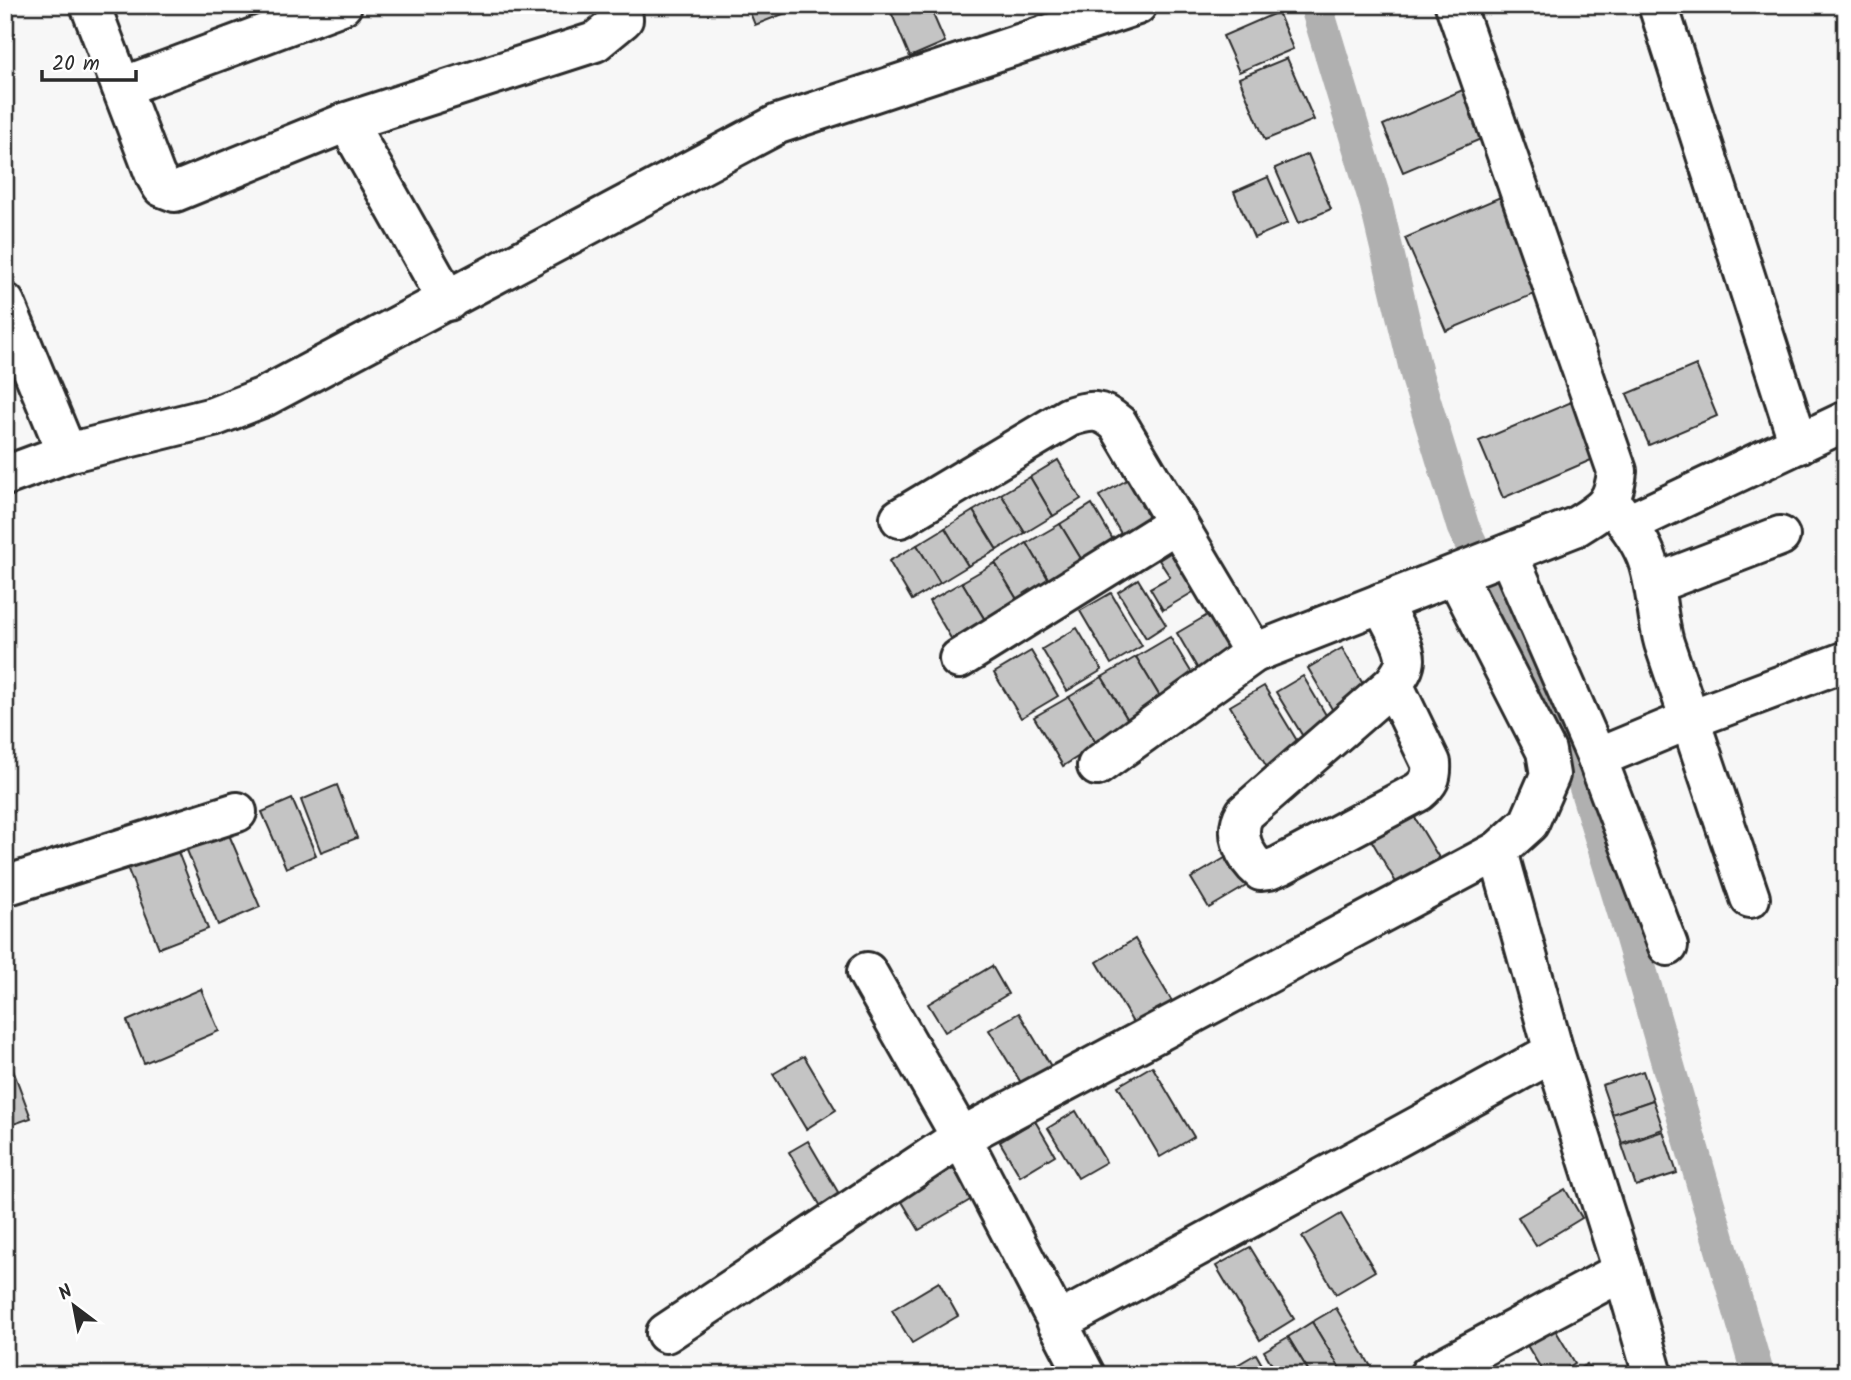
<svg xmlns="http://www.w3.org/2000/svg" width="1851" height="1380" font-family="Kalam,sans-serif">
<style>
.lines{fill:none;stroke-linecap:round;stroke-linejoin:round}
.canal{stroke:#b0b0b0;stroke-width:33}
.building{fill:#c4c4c4;stroke:#2b2b2b;stroke-width:2}
.minor-casing{stroke:#2b2b2b;stroke-width:44}
.minor{stroke:#fff;stroke-width:38}
</style>
<rect width="100%" height="100%" fill="#f7f7f7"/>
<filter id="ink" filterUnits="userSpaceOnUse"><feTurbulence type="fractalNoise" baseFrequency=".0143" numOctaves="2"/><feDisplacementMap in="SourceGraphic" scale="14" xChannelSelector="R" yChannelSelector="G"/><feConvolveMatrix kernelMatrix="1 2 1 2 8 2 1 2 1" color-interpolation-filters="sRGB"/></filter>
<g filter="url(#ink)">
<g class="lines">
<path class="canal" d="M1316,5L1376,204L1417,376L1463,527L1502,607L1565,721L1629,930L1758,1375"/>
</g>
<g class="building">
<path d="M747,5H788L791,11L755,25Z"/>
<path d="M888,5H929L945,42L910,57Z"/>
<path d="M1278,12L1293,49L1239,72L1223,36Z"/>
<path d="M1287,58L1314,120L1265,140L1239,78Z"/>
<path d="M1467,88L1488,136L1403,172L1383,125Z"/>
<path d="M1308,154L1331,209L1299,223L1275,168Z"/>
<path d="M1268,177L1288,223L1254,238L1234,192Z"/>
<path d="M1505,195L1546,289L1446,331L1405,238Z"/>
<path d="M1696,365L1717,416L1649,445L1627,394Z"/>
<path d="M1581,398L1605,454L1503,498L1479,441Z"/>
<path d="M1058,460L1081,499L1053,516L1030,477Z"/>
<path d="M1030,477L1053,516L1025,533L1001,494Z"/>
<path d="M1132,477L1159,521L1126,542L1099,496Z"/>
<path d="M1001,494L1025,533L997,550L973,511Z"/>
<path d="M1092,504L1118,548L1086,567L1060,524Z"/>
<path d="M973,511L997,550L968,566L945,528Z"/>
<path d="M1060,524L1086,567L1053,587L1027,543Z"/>
<path d="M945,528L968,566L940,583L917,545Z"/>
<path d="M1027,543L1053,587L1021,606L995,563Z"/>
<path d="M917,545L940,583L912,600L889,561Z"/>
<path d="M1181,546L1205,585L1163,610L1150,588L1170,577L1159,560Z"/>
<path d="M995,563L1021,606L988,625L962,582Z"/>
<path d="M1138,579L1166,625L1146,638L1118,592Z"/>
<path d="M962,582L988,625L955,645L929,601Z"/>
<path d="M1111,593L1142,646L1111,664L1080,611Z"/>
<path d="M1216,610L1242,653L1202,676L1177,633Z"/>
<path d="M1077,628L1102,670L1067,691L1042,649Z"/>
<path d="M1170,637L1199,685L1165,705L1136,657Z"/>
<path d="M1342,648L1370,696L1336,716L1308,668Z"/>
<path d="M1031,651L1058,696L1021,718L994,673Z"/>
<path d="M1136,657L1165,705L1131,725L1102,677Z"/>
<path d="M1303,676L1333,727L1307,743L1276,692Z"/>
<path d="M1102,677L1131,725L1097,745L1069,697Z"/>
<path d="M1264,686L1302,749L1268,769L1230,706Z"/>
<path d="M1069,697L1097,745L1063,766L1034,717Z"/>
<path d="M337,785L357,838L321,852L301,800Z"/>
<path d="M292,799L316,855L286,868L262,812Z"/>
<path d="M1412,813L1444,866L1401,891L1370,838Z"/>
<path d="M227,830L260,907L218,925L186,848Z"/>
<path d="M176,847L208,929L159,948L127,867Z"/>
<path d="M1240,849L1258,879L1209,908L1191,878Z"/>
<path d="M1135,939L1173,1003L1135,1026L1097,962Z"/>
<path d="M992,966L1008,994L945,1032L928,1004Z"/>
<path d="M201,989L219,1031L144,1063L127,1021Z"/>
<path d="M1019,1013L1052,1068L1023,1086L989,1030Z"/>
<path d="M804,1056L836,1110L806,1129L773,1074Z"/>
<path d="M10,1062L31,1118L5,1127V1064Z"/>
<path d="M1152,1066L1194,1137L1160,1157L1118,1086Z"/>
<path d="M1643,1071L1653,1100L1612,1114L1602,1085Z"/>
<path d="M1653,1100L1663,1129L1622,1143L1612,1114Z"/>
<path d="M1076,1111L1106,1162L1078,1178L1048,1128Z"/>
<path d="M1035,1121L1055,1155L1020,1176L1000,1142Z"/>
<path d="M1663,1131L1677,1173L1636,1186L1622,1145Z"/>
<path d="M808,1141L845,1204L826,1215L789,1152Z"/>
<path d="M953,1168L972,1199L919,1230L901,1200Z"/>
<path d="M1565,1189L1582,1218L1536,1246L1518,1217Z"/>
<path d="M1341,1214L1375,1271L1336,1294L1302,1237Z"/>
<path d="M1250,1247L1294,1319L1260,1340L1216,1266Z"/>
<path d="M939,1282L958,1316L912,1343L892,1310Z"/>
<path d="M1336,1308L1376,1375H1344L1312,1322Z"/>
<path d="M1312,1322L1344,1375H1311L1288,1337Z"/>
<path d="M1553,1326L1575,1363L1556,1375H1545L1525,1342Z"/>
<path d="M1288,1337L1311,1375H1278L1264,1351Z"/>
<path d="M1256,1354L1268,1375H1227L1225,1372Z"/>
<path d="M1587,1364L1593,1375H1569Z"/>
</g>
<g class="lines">
<defs>
<g id="minor">
<path d="M90,5L155,175L162,187L175,192L347,122L595,42L623,19L621,5"/>
<path d="M1658,5L1799,444"/>
<path d="M122,87L342,5"/>
<path d="M347,122L448,301"/>
<path d="M5,303L67,453"/>
<path d="M5,476L67,453L213,417L264,397L778,124L1137,5"/>
<path d="M1610,501C1623,518 1638,536 1646,556C1657,584 1656,614 1664,643L1750,898"/>
<path d="M900,518L1069,417C1091,410 1100,408 1118,424L1254,653"/>
<path d="M1628,524L1846,421"/>
<path d="M1508,554L1597,758L1668,946"/>
<path d="M1456,575L1546,751L1550,775L1529,823L1498,851"/>
<path d="M1654,584L1780,536"/>
<path d="M1381,603C1388,617 1405,644 1405,659C1405,669 1398,677 1393,684L1245,813C1233,833 1244,857 1261,871L1269,870L1281,865L1418,792C1429,783 1432,778 1431,763L1393,684"/>
<path d="M959,659L1177,523"/>
<path d="M1597,758L1691,719L1846,661"/>
<path d="M1097,766L1254,653L1575,527C1603,510 1614,504 1617,471L1455,5"/>
<path d="M5,886L237,812"/>
<path d="M1057,1323L1554,1052"/>
<path d="M666,1333L961,1137L867,972"/>
<path d="M1085,1375L961,1137L1498,851L1554,1052L1623,1271L1653,1375"/>
<path d="M1429,1375L1623,1271"/>
</g>
</defs>
<use href="#minor" class="minor-casing"/>
<use href="#minor" class="minor"/>
</g>
</g>
<rect width="1851" height="1380" fill="none" stroke="#fff" stroke-width="28"/>
<rect x="14" y="14" width="1823" height="1352" fill="none" stroke="#2b2b2b" stroke-width="2.5" filter="url(#ink)"/>
<g transform="translate(74 1306) rotate(328)" stroke="#ffffff" stroke-width="5" paint-order="stroke">
<path d="M0-5L12 26L0 18L-12 26Z" fill="#2b2b2b"/>
<text y="-10" font-size="19" font-weight="bold" text-anchor="middle" fill="#2b2b2b">N</text>
</g>
<path d="M42 70v10h94v-10" fill="none" stroke="#2b2b2b" stroke-width="3.5"/>
<text x="52" y="70" font-size="21" fill="#2b2b2b" stroke="#ffffff" stroke-width="5" paint-order="stroke">20 m</text>
</svg>
